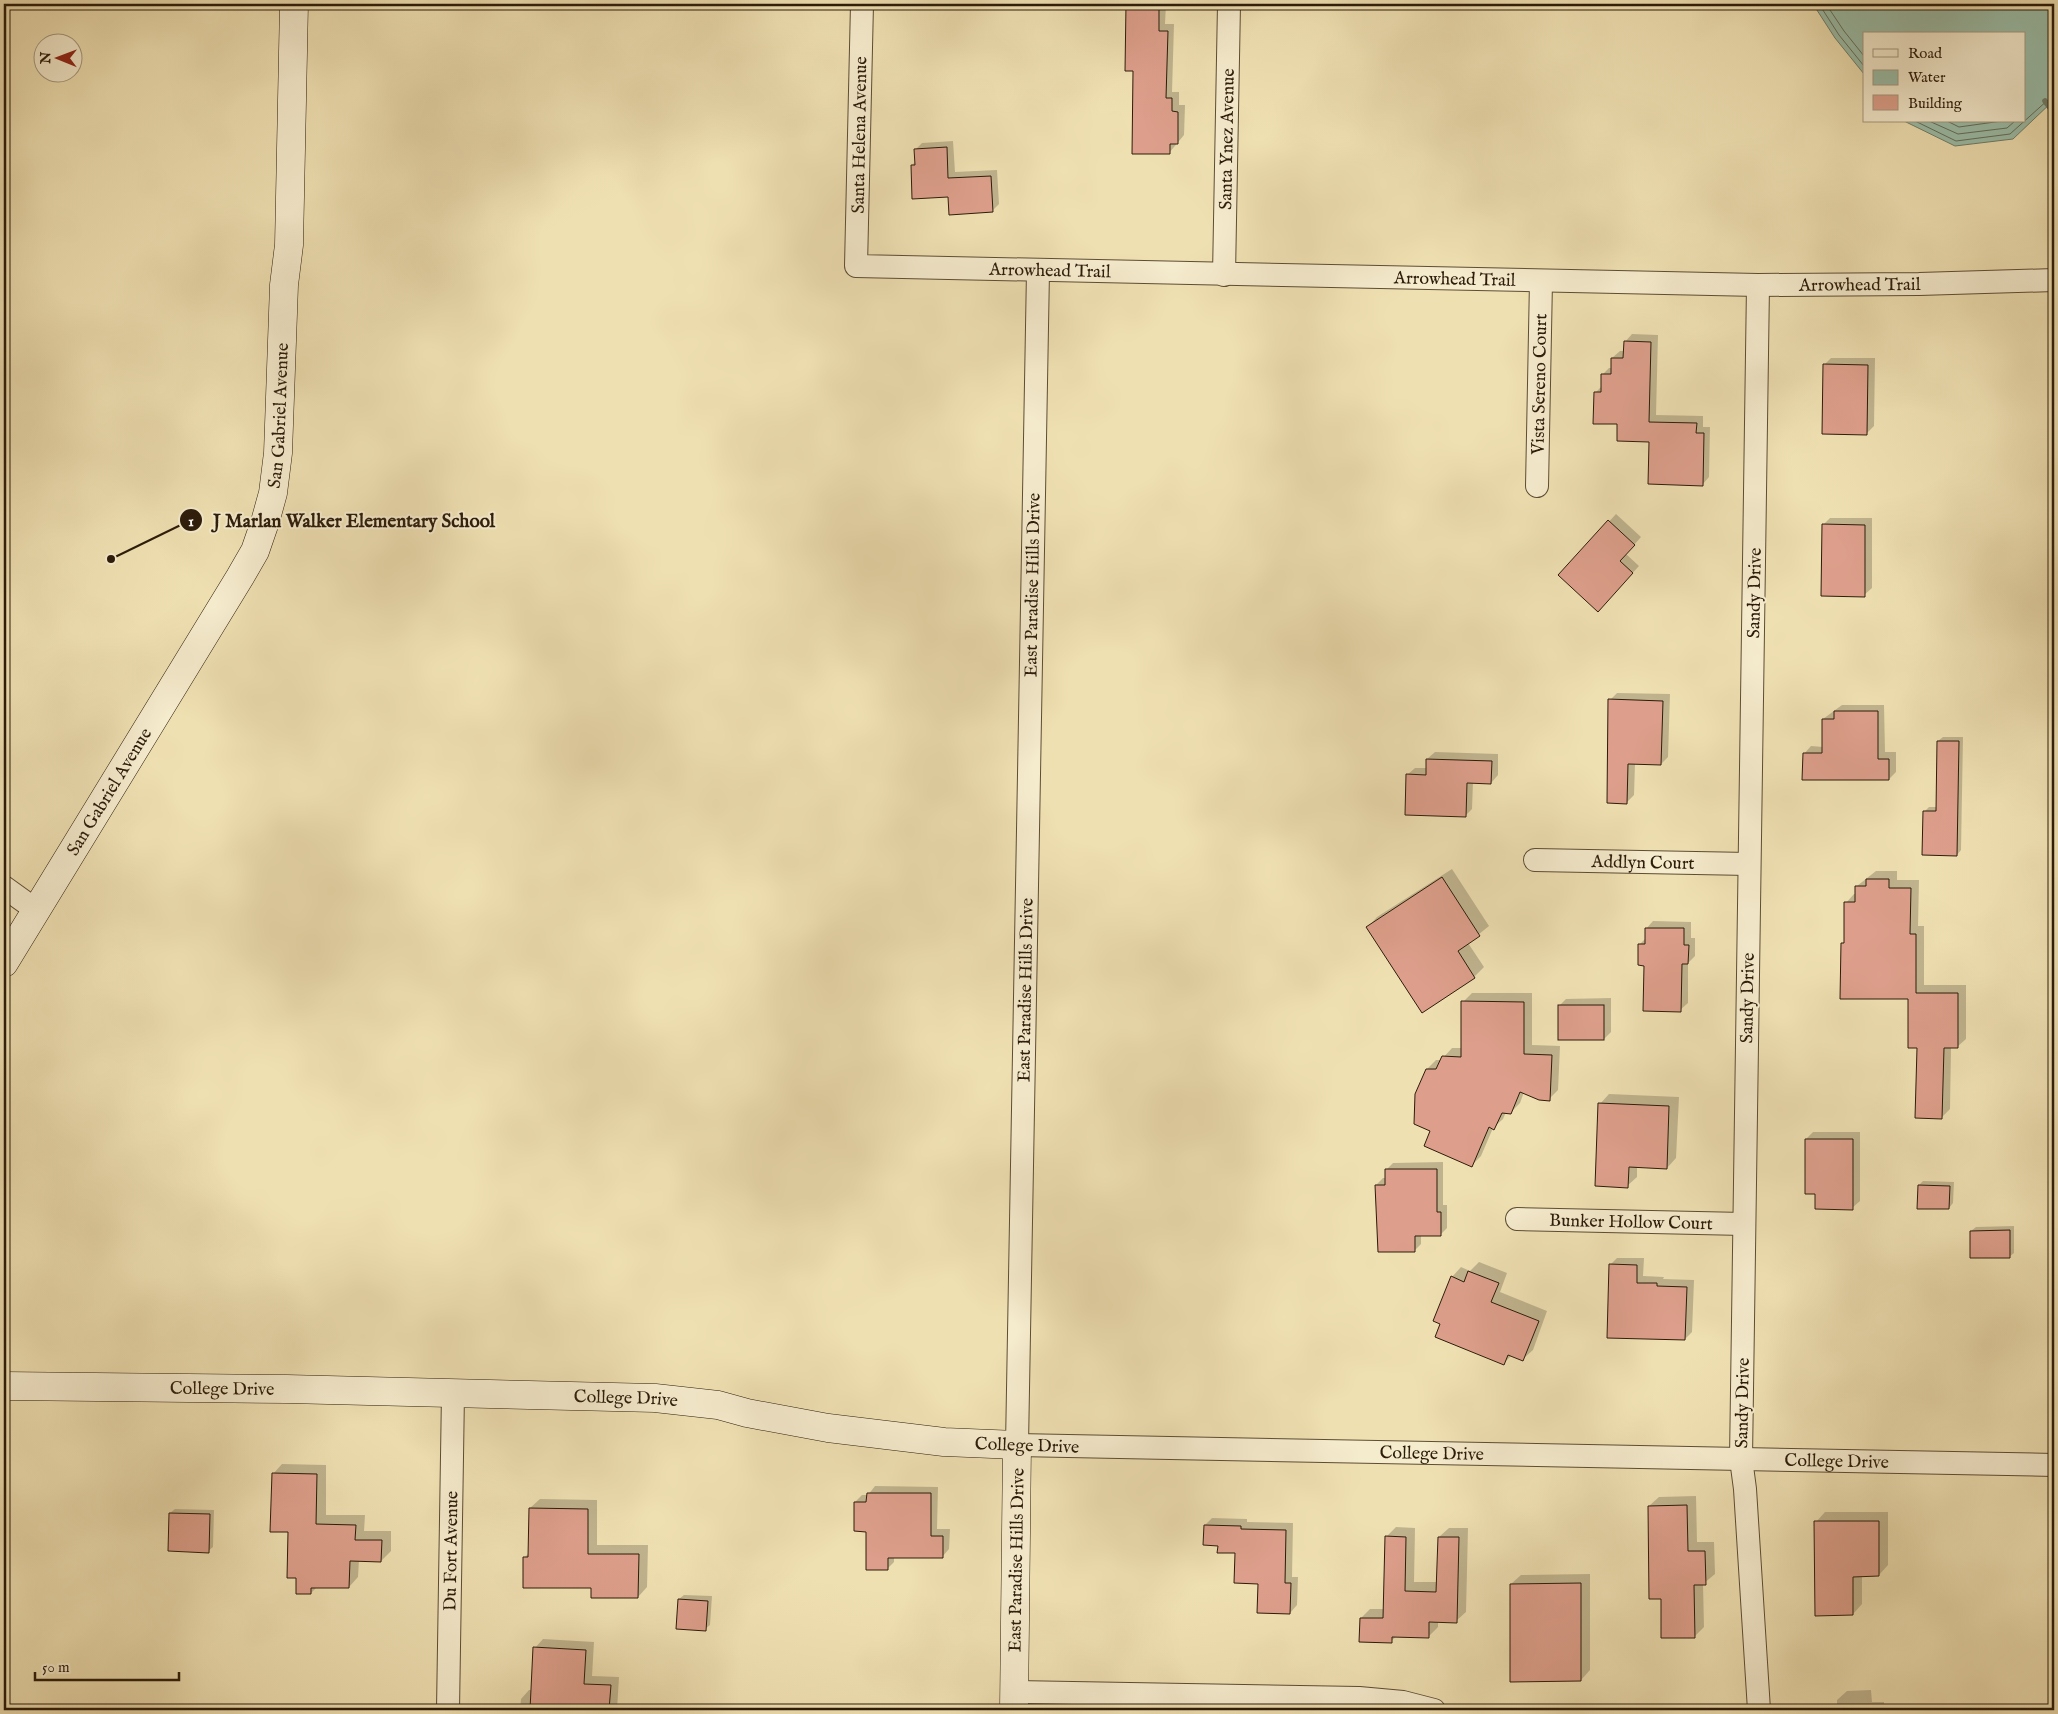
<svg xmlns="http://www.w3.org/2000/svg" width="2058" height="1714" font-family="'IM FELL English',serif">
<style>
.water{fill:#9abda8;stroke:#6e7d69}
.shadow{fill:#0003}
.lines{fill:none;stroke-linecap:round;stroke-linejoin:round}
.shore{stroke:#636c59;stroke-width:1}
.stream{stroke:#6e7d69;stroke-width:5.5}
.building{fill:#dd9f8b;stroke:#2c1c0a}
.street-casing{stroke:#5d4d34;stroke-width:24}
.secondary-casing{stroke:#2c1c0a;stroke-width:29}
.street{stroke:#f5ebcd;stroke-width:22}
.secondary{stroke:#f5ebcd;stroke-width:28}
.labels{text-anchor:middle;stroke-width:4;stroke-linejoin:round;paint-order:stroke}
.street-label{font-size:18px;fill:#2c1c0a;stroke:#f5ebcd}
.leader{fill:none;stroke:#2c1c0a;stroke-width:2}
.callout-dot{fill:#2c1c0a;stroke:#f5ebcd;stroke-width:2}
.mark-label{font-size:15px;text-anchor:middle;font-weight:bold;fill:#fff}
.callout-label{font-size:19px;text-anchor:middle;font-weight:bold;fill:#2c1c0a;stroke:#f5ebcd;stroke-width:4;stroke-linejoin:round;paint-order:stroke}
</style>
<rect width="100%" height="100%" fill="#efe0b2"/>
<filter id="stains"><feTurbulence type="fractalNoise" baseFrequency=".004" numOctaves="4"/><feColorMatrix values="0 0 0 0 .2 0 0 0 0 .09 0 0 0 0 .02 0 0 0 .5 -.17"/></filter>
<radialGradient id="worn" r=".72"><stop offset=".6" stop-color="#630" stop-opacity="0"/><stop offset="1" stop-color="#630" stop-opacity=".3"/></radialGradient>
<path class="water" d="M1813,4H2054V100L2013,139L1955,146L1904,121H2024V34H1864V74L1835,38Z"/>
<g class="shadow">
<path d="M1127,4H1166L1165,24H1174L1172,92H1179V105H1185L1184,135L1169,153L1135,70L1126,69Z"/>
<path d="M953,141L955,172L997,170L999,204L992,211L949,195L912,165L916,161L915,150L922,143Z"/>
<path d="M1632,334L1658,335L1656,415L1703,416V427H1710L1709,477L1702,485L1650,441L1619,423L1595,393L1602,386V375L1609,368H1612V358L1620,351H1625V342Z"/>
<path d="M1831,358H1875L1874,426L1867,433L1824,365Z"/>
<path d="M1616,514L1641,537L1626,554L1639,566L1605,603L1560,575Z"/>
<path d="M1830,518H1872V588L1864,595L1823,525Z"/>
<path d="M1617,693L1670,694L1668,757L1661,764L1635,763L1634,795L1627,802L1610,700Z"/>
<path d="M1842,705H1884L1885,752H1896V772L1889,779L1804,754L1811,746L1823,747V719Z"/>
<path d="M1943,737H1963L1961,850L1957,855L1924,812L1929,807H1937L1938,741Z"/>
<path d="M1435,752L1498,754V775L1491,783L1473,782L1472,809L1465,816L1407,775L1415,768H1427V759Z"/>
<path d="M1452,869L1489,926L1468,943L1484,967L1474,977L1368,927L1377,917Z"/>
<path d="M1876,871H1897V880H1919L1918,926H1924V985H1966V1039L1957,1047H1951L1950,1109L1941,1118L1918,1047L1909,998L1842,944L1845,941L1846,903L1854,894H1857V886Z"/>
<path d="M1653,921L1691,922V938H1695V956L1688,963V1003L1680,1010L1645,964L1639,945L1646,938V929Z"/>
<path d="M1472,993H1532V1045L1560,1046L1558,1090L1549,1099L1524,1092L1520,1103L1511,1112H1506L1503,1119L1493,1128L1481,1156L1472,1165L1431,1131L1427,1069L1436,1060H1441L1452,1048H1462L1463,1002Z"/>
<path d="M1611,998V1032L1604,1039L1559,1006L1566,999Z"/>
<path d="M1609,1094L1679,1097L1676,1158L1667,1168L1637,1166V1177L1627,1186L1600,1104Z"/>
<path d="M1813,1132H1860V1201L1852,1208L1816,1192L1806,1139Z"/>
<path d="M1443,1162V1205H1447V1228L1440,1235H1421V1244L1414,1251L1376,1185L1383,1178H1386V1170L1393,1163Z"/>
<path d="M1923,1181L1954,1182L1953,1203L1949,1208L1919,1185Z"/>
<path d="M2014,1226V1253L2009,1257L1971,1231L1976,1227Z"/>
<path d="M1617,1258H1644L1643,1276L1664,1277L1663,1279L1694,1280L1692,1332L1685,1339L1610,1265Z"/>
<path d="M1479,1262L1507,1273L1500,1292L1547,1311L1533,1350L1523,1359L1512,1355L1504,1363L1442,1323L1452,1277L1461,1267L1470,1271Z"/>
<path d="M282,1464L326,1465V1515H365L364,1531H391V1551L381,1561L359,1560L358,1577L349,1587H317L311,1593L297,1577L289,1531L273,1474Z"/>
<path d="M875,1486L938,1487L937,1529H950L949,1549L942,1557L894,1556V1562L887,1569L855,1502L862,1495H868Z"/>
<path d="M1696,1496L1697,1542H1714L1715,1574L1703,1584L1704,1627L1694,1637L1662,1598L1649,1506L1659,1497Z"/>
<path d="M540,1499L597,1500V1545H648L647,1587L638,1597L592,1587L524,1558L529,1553L530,1508Z"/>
<path d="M175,1509L214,1510L213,1547L208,1551L170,1513Z"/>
<path d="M1825,1512H1888V1565L1879,1575H1862V1604L1853,1614L1816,1522Z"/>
<path d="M1212,1518L1247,1519V1522L1293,1523L1292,1577H1298L1297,1605L1290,1613L1259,1583L1236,1552L1219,1544L1205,1525Z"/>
<path d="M1396,1527L1415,1528L1414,1582H1438L1439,1537L1449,1528H1468L1466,1612L1456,1621H1438V1627L1428,1637L1397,1636L1391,1641L1361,1618L1370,1609H1385L1386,1537Z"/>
<path d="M1590,1574V1670L1581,1680L1511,1584L1521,1575Z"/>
<path d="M684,1595L712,1596L710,1625L705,1629L679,1599Z"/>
<path d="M543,1639L594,1642L592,1676L619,1677L617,1710H520L521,1699L529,1690H532L535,1648Z"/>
<path d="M1871,1690L1872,1702H1884V1710H1837V1700L1847,1691Z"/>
</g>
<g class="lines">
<g class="shore">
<path d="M1819,4L1839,35L1864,66"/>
<path d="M1826,4L1844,31L1864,56"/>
<path d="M1915,121L1956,141L2010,134L2049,99L2054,97"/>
<path d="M1929,121L1958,134L2007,128L2015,121"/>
<path d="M1947,121L1959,127L2002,121"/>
</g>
<path class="stream" d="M2045,101L2054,113"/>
</g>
<g class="building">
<path d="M1126,4H1159V31H1168L1166,98H1172V111L1178,112V144H1170V154H1132L1133,71H1125Z"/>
<path d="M947,147L948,178L991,176L993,212L949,215L948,197L912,199L911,165H915L914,149Z"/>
<path d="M1624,341L1651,342L1649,422L1697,423L1696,433H1704L1703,486L1648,484L1649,442L1617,441V424H1593L1594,392H1601V374H1611V358H1623Z"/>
<path d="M1823,364L1868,365L1867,435L1822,434Z"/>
<path d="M1608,520L1635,545L1620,561L1633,573L1598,612L1558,575Z"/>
<path d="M1822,524L1865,525V597L1821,596Z"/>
<path d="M1608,699L1663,701L1661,765L1628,764L1627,804L1607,803Z"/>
<path d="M1834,711H1878V759H1889V780H1802L1803,753H1822V719H1834Z"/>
<path d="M1937,741H1959L1957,856L1922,855L1923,811H1936Z"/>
<path d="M1426,759L1492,761L1491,784L1467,783L1466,817L1405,815L1406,774L1426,775Z"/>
<path d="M1442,877L1480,936L1458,951L1475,978L1422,1013L1366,927Z"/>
<path d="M1866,879H1889V888H1911L1910,934H1916V993H1958V1048H1944L1942,1119L1915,1118L1917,1048H1908V999H1840L1841,943H1844V902H1855V886H1866Z"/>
<path d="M1645,928H1684V945H1689L1688,964H1682L1681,1012L1643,1011L1644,966L1638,965V944H1645Z"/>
<path d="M1461,1001L1524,1002V1054L1552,1055L1550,1101L1539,1100L1520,1092L1511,1114L1502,1113L1494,1130L1489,1127L1472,1167L1424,1146L1430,1131L1414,1124L1415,1094L1426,1069H1436L1442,1056L1461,1057Z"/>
<rect x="1558" y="1005" width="46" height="35"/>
<path d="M1598,1103L1669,1106L1667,1169L1629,1167L1628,1188L1595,1186Z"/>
<path d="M1805,1139H1853V1210L1815,1209V1194H1805Z"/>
<path d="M1385,1169H1437V1212H1441V1236H1415V1252H1378L1375,1185H1385Z"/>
<path d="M1918,1185L1950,1186L1949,1209H1917Z"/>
<path d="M2010,1230V1258H1970V1231Z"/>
<path d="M1609,1264L1637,1265V1283H1657V1286L1687,1287L1685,1340L1607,1338Z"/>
<path d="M1468,1271L1499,1283L1491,1302L1539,1321L1523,1361L1508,1355L1504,1365L1435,1337L1440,1324L1433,1321L1451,1276L1464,1282Z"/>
<path d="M272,1473L317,1474L316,1524L356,1525L355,1540H382L381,1562L350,1561L349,1588H311V1594H296V1578H287L288,1532H270Z"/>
<path d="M867,1493H931V1536H943V1558H888V1570H866V1532L854,1531V1502H866Z"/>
<path d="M1687,1505L1688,1551H1705L1706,1585H1694L1695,1638H1661V1599H1649L1648,1506Z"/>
<path d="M529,1508L588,1509V1554H639L638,1598H591V1588H523V1557H528Z"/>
<path d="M169,1513L210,1514L209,1553L168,1551Z"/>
<path d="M1814,1521H1879V1576L1853,1577V1615L1815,1616Z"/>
<path d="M1204,1525L1241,1526V1529L1286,1530L1285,1583H1291L1290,1614L1257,1613L1258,1584L1234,1583L1235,1553H1217L1218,1546L1203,1545Z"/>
<path d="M1385,1536L1406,1537L1405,1591L1436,1592L1438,1537H1459L1457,1623L1429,1622V1638L1392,1637V1643L1359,1642L1360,1618H1383Z"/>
<path d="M1581,1583V1681L1510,1682V1584Z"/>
<path d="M678,1599L708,1601L706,1631L676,1629Z"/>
<path d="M533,1647L586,1650L584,1684L611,1685L609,1710H530Z"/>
</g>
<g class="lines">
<defs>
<g id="street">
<path id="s1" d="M862,4L856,266L1758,285L1919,284L2054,280"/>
<path id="s2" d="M1038,271L1017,1445L2054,1465"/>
<path id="s3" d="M1224,275L1229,4"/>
<path d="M1758,285L1741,1459L1745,1489L1759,1710"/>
<path id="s4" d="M1537,486L1541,281"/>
<path id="s5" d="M1535,860L1749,864"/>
<path d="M4,887L36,910"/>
<path id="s6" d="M1517,1219L1744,1224"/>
<path d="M1014,1692L1359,1698L1403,1702L1434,1710"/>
<path id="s7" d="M448,1710L453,1393"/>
</g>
<g id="secondary">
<path id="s8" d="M4,963L240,577L255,551L265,522L273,493L278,453L284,285L289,245L294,4"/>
<path id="s9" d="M4,1386L287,1389L655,1398L718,1405L747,1413L828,1428L944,1442L1017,1445L1014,1710"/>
</g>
</defs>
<use href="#street" class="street-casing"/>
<use href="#secondary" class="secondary-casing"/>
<use href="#street" class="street"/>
<use href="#secondary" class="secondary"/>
</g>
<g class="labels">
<g class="street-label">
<text transform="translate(859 135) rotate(-89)" y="6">Santa Helena Avenue</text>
<text dy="6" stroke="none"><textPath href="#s3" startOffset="136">Santa Ynez Avenue</textPath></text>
<text dy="6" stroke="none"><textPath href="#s1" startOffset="456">Arrowhead Trail</textPath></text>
<text dy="6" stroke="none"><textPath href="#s1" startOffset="861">Arrowhead Trail</textPath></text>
<text dy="6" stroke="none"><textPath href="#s1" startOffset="1266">Arrowhead Trail</textPath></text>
<text dy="6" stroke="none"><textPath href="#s4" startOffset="102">Vista Sereno Court</textPath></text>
<text dy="6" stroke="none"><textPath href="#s8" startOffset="621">San Gabriel Avenue</textPath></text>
<text transform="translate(1032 585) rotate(-89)" y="6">East Paradise Hills Drive</text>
<text transform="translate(1754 593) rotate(-89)" y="6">Sandy Drive</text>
<text dy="6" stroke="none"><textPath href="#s8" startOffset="201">San Gabriel Avenue</textPath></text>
<text dy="6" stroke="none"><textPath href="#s5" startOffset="108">Addlyn Court</textPath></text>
<text transform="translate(1025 990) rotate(-89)" y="6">East Paradise Hills Drive</text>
<text transform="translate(1747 998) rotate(-89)" y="6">Sandy Drive</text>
<text dy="6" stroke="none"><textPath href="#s6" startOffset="114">Bunker Hollow Court</textPath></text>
<text dy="6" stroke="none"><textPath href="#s9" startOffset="218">College Drive</textPath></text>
<text dy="6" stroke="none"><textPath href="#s9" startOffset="622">College Drive</textPath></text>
<text transform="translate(1742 1403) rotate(-89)" y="6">Sandy Drive</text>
<text transform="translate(1027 1445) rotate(2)" y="6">College Drive</text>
<text dy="6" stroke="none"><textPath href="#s2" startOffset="1589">College Drive</textPath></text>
<text dy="6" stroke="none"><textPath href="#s2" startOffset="1994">College Drive</textPath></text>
<text dy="6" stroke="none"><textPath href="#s7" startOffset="159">Du Fort Avenue</textPath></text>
<text transform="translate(1016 1560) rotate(-89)" y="6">East Paradise Hills Drive</text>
</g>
</g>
<path class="leader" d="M111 559L191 520"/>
<g class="callout-dot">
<circle cx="111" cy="559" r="5"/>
<circle cx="191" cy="520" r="12"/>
</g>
<g class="mark-label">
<text x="191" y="526">1</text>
</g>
<g class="callout-label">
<text x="354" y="527">J Marlan Walker Elementary School</text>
</g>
<rect width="2058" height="1714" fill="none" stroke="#efe0b2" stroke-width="20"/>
<rect x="5" y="5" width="2048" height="1704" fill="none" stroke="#2c1c0a" stroke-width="2.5"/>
<rect x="10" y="10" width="2038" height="1694" fill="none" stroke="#2c1c0a"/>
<rect x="1863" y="32" width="162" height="90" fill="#f5ebcd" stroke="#a5987f"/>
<rect x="1873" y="49" width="25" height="8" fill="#f5ebcd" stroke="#a5987f"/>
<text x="1908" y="58" font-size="15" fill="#2c1c0a">Road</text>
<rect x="1873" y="70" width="25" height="15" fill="#9abda8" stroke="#a5987f"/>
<text x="1908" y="82" font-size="15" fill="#2c1c0a">Water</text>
<rect x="1873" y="95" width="25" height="15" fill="#dd9f8b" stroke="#a5987f"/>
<text x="1908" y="108" font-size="15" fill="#2c1c0a">Building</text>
<g transform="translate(58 58) rotate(271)"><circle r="24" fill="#f5ebcd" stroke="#a5987f"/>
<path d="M0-4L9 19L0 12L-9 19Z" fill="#8f2418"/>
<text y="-8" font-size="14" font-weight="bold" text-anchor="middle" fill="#2c1c0a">N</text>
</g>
<path d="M35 1672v8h144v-8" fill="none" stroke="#2c1c0a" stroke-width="2.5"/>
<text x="42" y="1672" font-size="15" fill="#2c1c0a" stroke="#f5ebcd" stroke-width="4" paint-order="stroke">50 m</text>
<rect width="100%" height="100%" filter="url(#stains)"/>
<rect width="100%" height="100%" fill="url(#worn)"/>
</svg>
